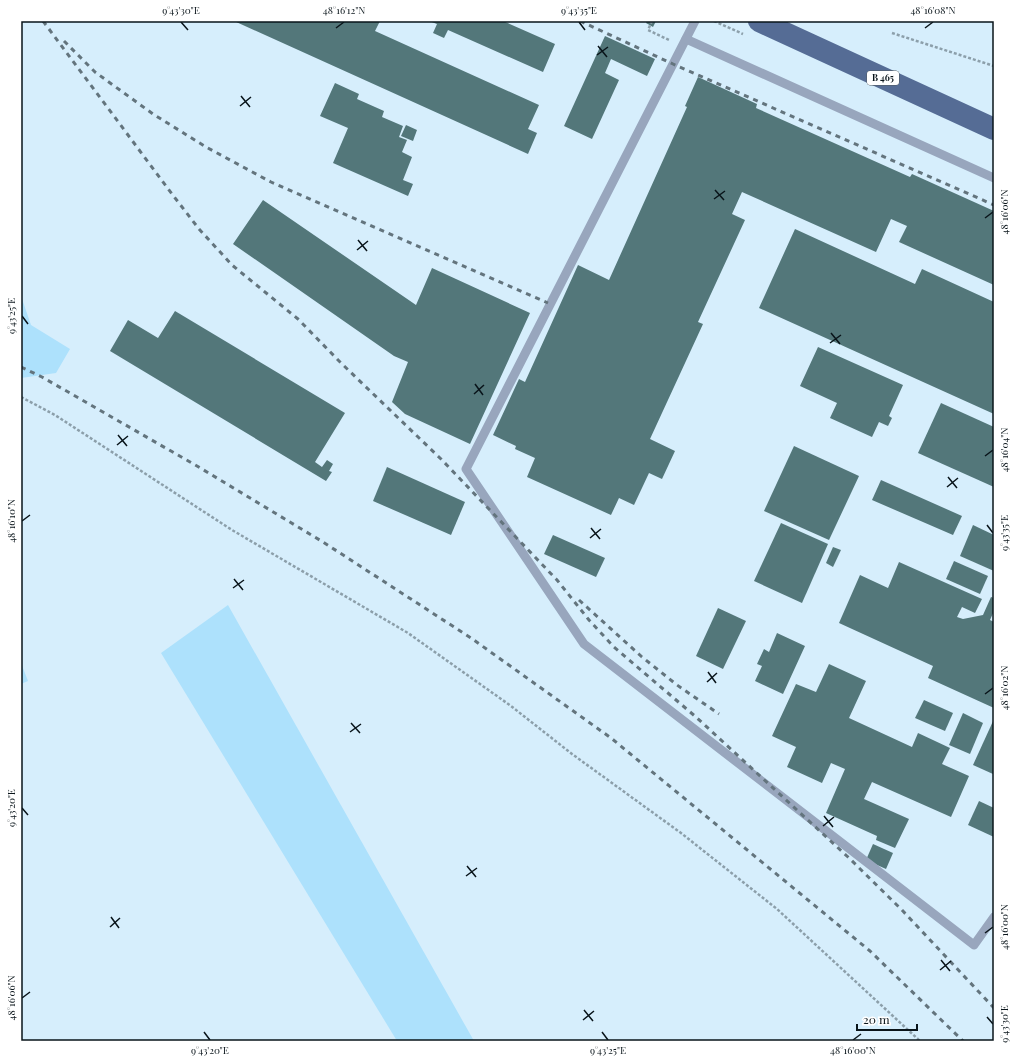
<svg xmlns="http://www.w3.org/2000/svg" width="1015" height="1062" font-family="'Playfair Display',serif">
<style>
.green{fill:#ade1fc}
.building{fill:#53777a}
.lines{fill:none;stroke-linecap:round;stroke-linejoin:round}
.path{stroke:#8c9faa;stroke-width:2.5;stroke-dasharray:3 2;stroke-linecap:butt}
.service{stroke:#98a6bd;stroke-width:9}
.primary{stroke:#556c95;stroke-width:22}
.rail{stroke:#63747d;stroke-width:3;stroke-dasharray:5 5;stroke-linecap:butt}
.ticks{fill:none;stroke:#09141a;stroke-width:1.5}
.labels{text-anchor:middle;stroke-width:3;stroke-linejoin:round;paint-order:stroke}
.shield{fill:#fff;stroke:#535a5f;stroke-width:1}
.shield-label{font-size:9px;font-weight:bold;fill:#09141a}
.neatline{fill:none;stroke:#09141a;stroke-width:1.5}
.ticks-label{font-size:10px;text-anchor:middle;fill:#09141a}
</style>
<rect width="100%" height="100%" fill="#d6eefc"/>
<g class="green">
<path d="M21,296L31,325L70,349L56,373L21,378Z"/>
<path d="M228,605L474,1041H397L161,653Z"/>
<path d="M21,663L28,681L21,684Z"/>
</g>
<g class="building">
<path d="M234,21H380L375,31L539,105L528,129L537,133L528,154Z"/>
<path d="M429,21H503L555,44L543,72L448,30L444,38L433,33L437,24Z"/>
<path d="M647,21H656L653,27L646,23Z"/>
<path d="M605,36L655,59L647,76L611,59L605,73L619,80L592,139L564,126Z"/>
<path d="M698,77L757,104L756,108L910,177L912,174L994,211V285L899,242L907,226L891,219L876,252L742,192L732,214L745,220L698,322L703,324L650,439L675,451L662,479L649,473L634,505L619,498L611,515L527,477L535,458L515,449L516,446L493,435L519,379L525,382L578,265L609,280L687,107L685,106Z"/>
<path d="M335,83L359,94L357,99L384,111L382,117L403,126L399,137L407,140L402,152L412,157L403,180L413,184L408,196L333,163L348,128L320,116Z"/>
<path d="M406,125L417,130L413,141L401,136Z"/>
<path d="M263,200L416,305L432,268L530,313L470,444L405,414L392,402L408,362L394,356L233,244Z"/>
<path d="M795,229L915,284L922,269L994,302V414L759,308Z"/>
<path d="M175,311L345,413L315,462L322,467L327,460L333,464L329,471L332,472L326,481L110,351L128,320L158,338Z"/>
<path d="M818,347L903,385L889,416L892,418L888,426L879,422L872,437L830,418L837,403L800,386Z"/>
<path d="M941,403L994,427V487L918,453Z"/>
<path d="M794,446L859,476L829,540L764,511Z"/>
<path d="M387,467L465,502L451,535L373,501Z"/>
<path d="M881,480L962,516L953,535L872,500Z"/>
<path d="M781,523L828,544L802,603L754,581Z"/>
<path d="M973,525L994,535V571L960,556Z"/>
<path d="M553,535L605,558L596,577L544,554Z"/>
<path d="M833,547L841,550L833,567L826,563Z"/>
<path d="M954,561L988,576L980,594L946,579Z"/>
<path d="M899,562L982,599L975,613L962,607L957,617L963,619L983,615L991,597L994,598V611L990,620L994,622V708L928,678L933,666L839,623L860,575L888,588Z"/>
<path d="M718,608L746,621L723,669L696,656Z"/>
<path d="M777,633L805,646L783,694L755,681L762,666L757,664L764,649L769,652Z"/>
<path d="M829,664L866,681L849,718L912,747L918,733L950,748L942,764L969,776L951,817L872,782L864,799L909,819L895,848L876,840L877,836L826,813L845,769L831,763L822,783L787,767L796,747L772,736L796,684L816,692Z"/>
<path d="M924,700L953,713L945,731L915,718Z"/>
<path d="M963,713L983,723L970,754L949,745Z"/>
<path d="M994,719V771L993,774L973,765Z"/>
<path d="M979,801L994,808V837L968,825Z"/>
<path d="M873,844L893,853L886,869L866,860Z"/>
</g>
<g class="lines">
<g class="path">
<path d="M652,21L648,30L669,40"/>
<path d="M714,21L743,34"/>
<path d="M892,33L994,66"/>
<path d="M21,397L55,415L232,530L408,633L511,706L572,754L681,833L777,909L920,1041"/>
</g>
<g class="service">
<path d="M695,21L466,469L584,644L974,945L994,917"/>
<path d="M686,39L994,178"/>
</g>
<path class="primary" d="M759,21L994,129"/>
<g class="rail">
<path d="M43,21L172,194L199,229L232,265L298,319L341,363L441,459L557,580L589,620L614,647L696,717L848,857L901,909L994,1008"/>
<path d="M580,21L673,64L994,205"/>
<path d="M64,41L95,72L153,114L206,147L271,182L548,303"/>
<path d="M21,367L42,377L197,466L323,542L471,638L611,738L870,951L963,1041"/>
<path d="M579,600L642,657L677,685L719,714"/>
</g>
</g>
<path class="ticks" d="M181,22L188,30M579,22L585,30M336,28L344,22M925,28L933,22M598,46L607,57M597,55L608,47M241,96L250,107M240,106L251,97M715,190L724,200M714,199L725,191M985,218L993,212M358,240L367,251M357,250L368,241M22,316L28,324M831,333L840,344M830,343L841,335M475,384L483,395M474,394L484,385M118,435L127,446M117,445L128,436M985,456L993,450M948,477L957,488M947,487L958,478M22,521L30,515M987,525L993,533M591,528L600,539M590,538L601,529M234,579L243,590M233,588L244,580M708,672L716,683M707,682L717,673M985,694L993,688M351,723L360,733M350,732L361,724M22,808L28,815M824,816L833,827M823,826L834,817M467,866L476,877M466,876L477,868M111,917L119,928M110,927L120,918M985,933L993,927M941,960L950,971M940,970L951,961M22,998L30,992M584,1010L593,1021M987,1017L993,1024M583,1020L594,1011M204,1032L210,1040M602,1032L608,1040M853,1040L861,1034"/>
<g class="labels">
<rect class="shield" x="867" y="71" width="32" height="14" rx="3"/>
<g class="shield-label">
<text x="883" y="81">B 465</text>
</g>
</g>
<rect width="1015" height="1062" fill="none" stroke="#ffffff" stroke-width="44"/>
<path d="M857 1024v6h60v-6" fill="none" stroke="#09141a" stroke-width="2"/>
<text x="863" y="1024" font-size="12" fill="#09141a" stroke="#ffffff" stroke-width="3" paint-order="stroke">20 m</text>
<rect x="22" y="22" width="971" height="1018" class="neatline"/>
<g class="ticks-label">
<text x="181" y="14">9°43'30"E</text>
<text x="344" y="14">48°16'12"N</text>
<text x="579" y="14">9°43'35"E</text>
<text x="933" y="14">48°16'08"N</text>
<text transform="translate(1004 212) rotate(-90)" y="4">48°16'06"N</text>
<text transform="translate(11 316) rotate(-90)" y="4">9°43'25"E</text>
<text transform="translate(1004 450) rotate(-90)" y="4">48°16'04"N</text>
<text transform="translate(11 521) rotate(-90)" y="4">48°16'10"N</text>
<text transform="translate(1004 533) rotate(-90)" y="4">9°43'35"E</text>
<text transform="translate(1004 688) rotate(-90)" y="4">48°16'02"N</text>
<text transform="translate(11 808) rotate(-90)" y="4">9°43'20"E</text>
<text transform="translate(1004 927) rotate(-90)" y="4">48°16'00"N</text>
<text transform="translate(11 998) rotate(-90)" y="4">48°16'06"N</text>
<text transform="translate(1004 1024) rotate(-90)" y="4">9°43'30"E</text>
<text x="210" y="1054">9°43'20"E</text>
<text x="608" y="1054">9°43'25"E</text>
<text x="853" y="1054">48°16'00"N</text>
</g>
</svg>
